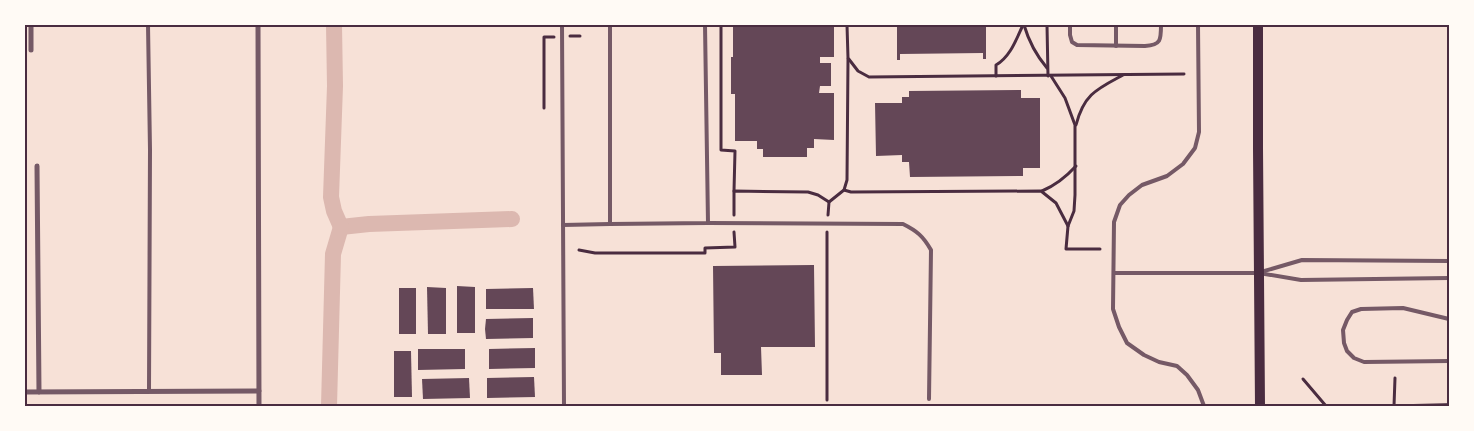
<svg xmlns="http://www.w3.org/2000/svg" width="1474" height="431" font-family="Bitter,serif">
<style>
.lines{fill:none;stroke-linecap:round;stroke-linejoin:round}
.canal{stroke:#dcb8b0;stroke-width:16}
.building{fill:#644757}
.path{stroke:#4a2c40;stroke-width:3}
.service{stroke:#755966;stroke-width:4}
.minor{stroke:#755966;stroke-width:5}
.secondary{stroke:#4a2c40;stroke-width:10}
.neatline{fill:none;stroke:#4a2c40;stroke-width:2}
</style>
<rect width="100%" height="100%" fill="#f7e1d7"/>
<g class="lines">
<g class="canal">
<path d="M334,25L335,86L331,197L334,211L341,227L369,224L512,219"/>
<path d="M329,406L333,254L341,227"/>
</g>
</g>
<g class="building">
<path d="M733,25H834V57H820V63H831V86H820L819,93H834V140L814,139V148H807V157H763V149H757V141H735V94H731V57H733Z"/>
<path d="M897,25H986V59H983V53L900,54V60H897Z"/>
<path d="M1021,90V98H1040V168H1023V176L910,177L909,162H902V155L876,156L875,103H902V97H909V91Z"/>
<path d="M814,265L815,347H761L762,375H721V353H714L713,266Z"/>
<path d="M457,286L475,287V333H457Z"/>
<path d="M427,287L446,288V334H428Z"/>
<rect x="399" y="288" width="17" height="46"/>
<path d="M533,288L534,309H486V289Z"/>
<path d="M533,318V338L486,339L485,329L486,319Z"/>
<path d="M535,348V368L489,369V349Z"/>
<path d="M418,349H465V369L418,370Z"/>
<path d="M394,351H411L412,397H394Z"/>
<path d="M534,377L535,397L487,398V378Z"/>
<path d="M469,378L470,398L423,399L422,379Z"/>
<path d="M1449,403V406H1413V404Z"/>
</g>
<g class="lines">
<g class="path">
<path d="M721,25V150L735,151L734,191"/>
<path d="M847,25L848,58L858,71L869,77L1184,74"/>
<path d="M1024,25C1029,42 1036,55 1047,68"/>
<path d="M1047,25L1048,76"/>
<path d="M570,36H580"/>
<path d="M996,76V65C1010,57 1016,40 1023,25"/>
<path d="M1051,76L1065,98L1075,125V195L1074,211L1068,226L1066,249H1100"/>
<path d="M544,108V37H554"/>
<path d="M1076,125C1084,94 1097,89 1123,75"/>
<path d="M844,190L851,192L1041,191L1056,203L1068,226"/>
<path d="M1042,191C1056,185 1066,177 1076,166"/>
<path d="M734,215V191L808,192L818,195L829,202"/>
<path d="M828,215L829,202L844,190L847,180L848,59"/>
<path d="M827,232V400"/>
<path d="M579,250L595,253H705V248L735,247L734,232"/>
<path d="M1303,379L1326,406"/>
<path d="M1394,406L1395,378"/>
</g>
<g class="service">
<path d="M148,25L150,150L149,391"/>
<path d="M562,25L564,406"/>
<path d="M610,25V224L708,223L705,25"/>
<path d="M1070,25V35L1072,42L1077,45L1145,46C1161,45 1161,40 1161,25"/>
<path d="M1116,25V46"/>
<path d="M1198,25L1199,132L1195,148L1183,164L1167,176L1142,185L1129,195L1120,205L1114,222L1113,309L1119,327L1127,343L1144,355L1159,362L1177,366L1187,375L1198,390L1204,406"/>
<path d="M708,223L903,224C917,231 923,236 931,250L929,399"/>
<path d="M563,225L610,224"/>
<path d="M1261,272L1302,260L1449,261"/>
<path d="M1114,273H1259L1301,280L1449,278"/>
<path d="M1449,319L1403,308L1361,309L1352,312L1347,320L1343,330L1344,343L1347,351L1354,358L1364,362L1449,361"/>
</g>
<g class="minor">
<path d="M31,25V50"/>
<path d="M258,25L259,406"/>
<path d="M37,166L39,392"/>
<path d="M25,392L259,391"/>
</g>
<path class="secondary" d="M1258,25V148L1260,406"/>
</g>
<rect width="1474" height="431" fill="none" stroke="#fffaf5" stroke-width="52"/>
<rect x="26" y="26" width="1422" height="379" class="neatline"/>
</svg>
